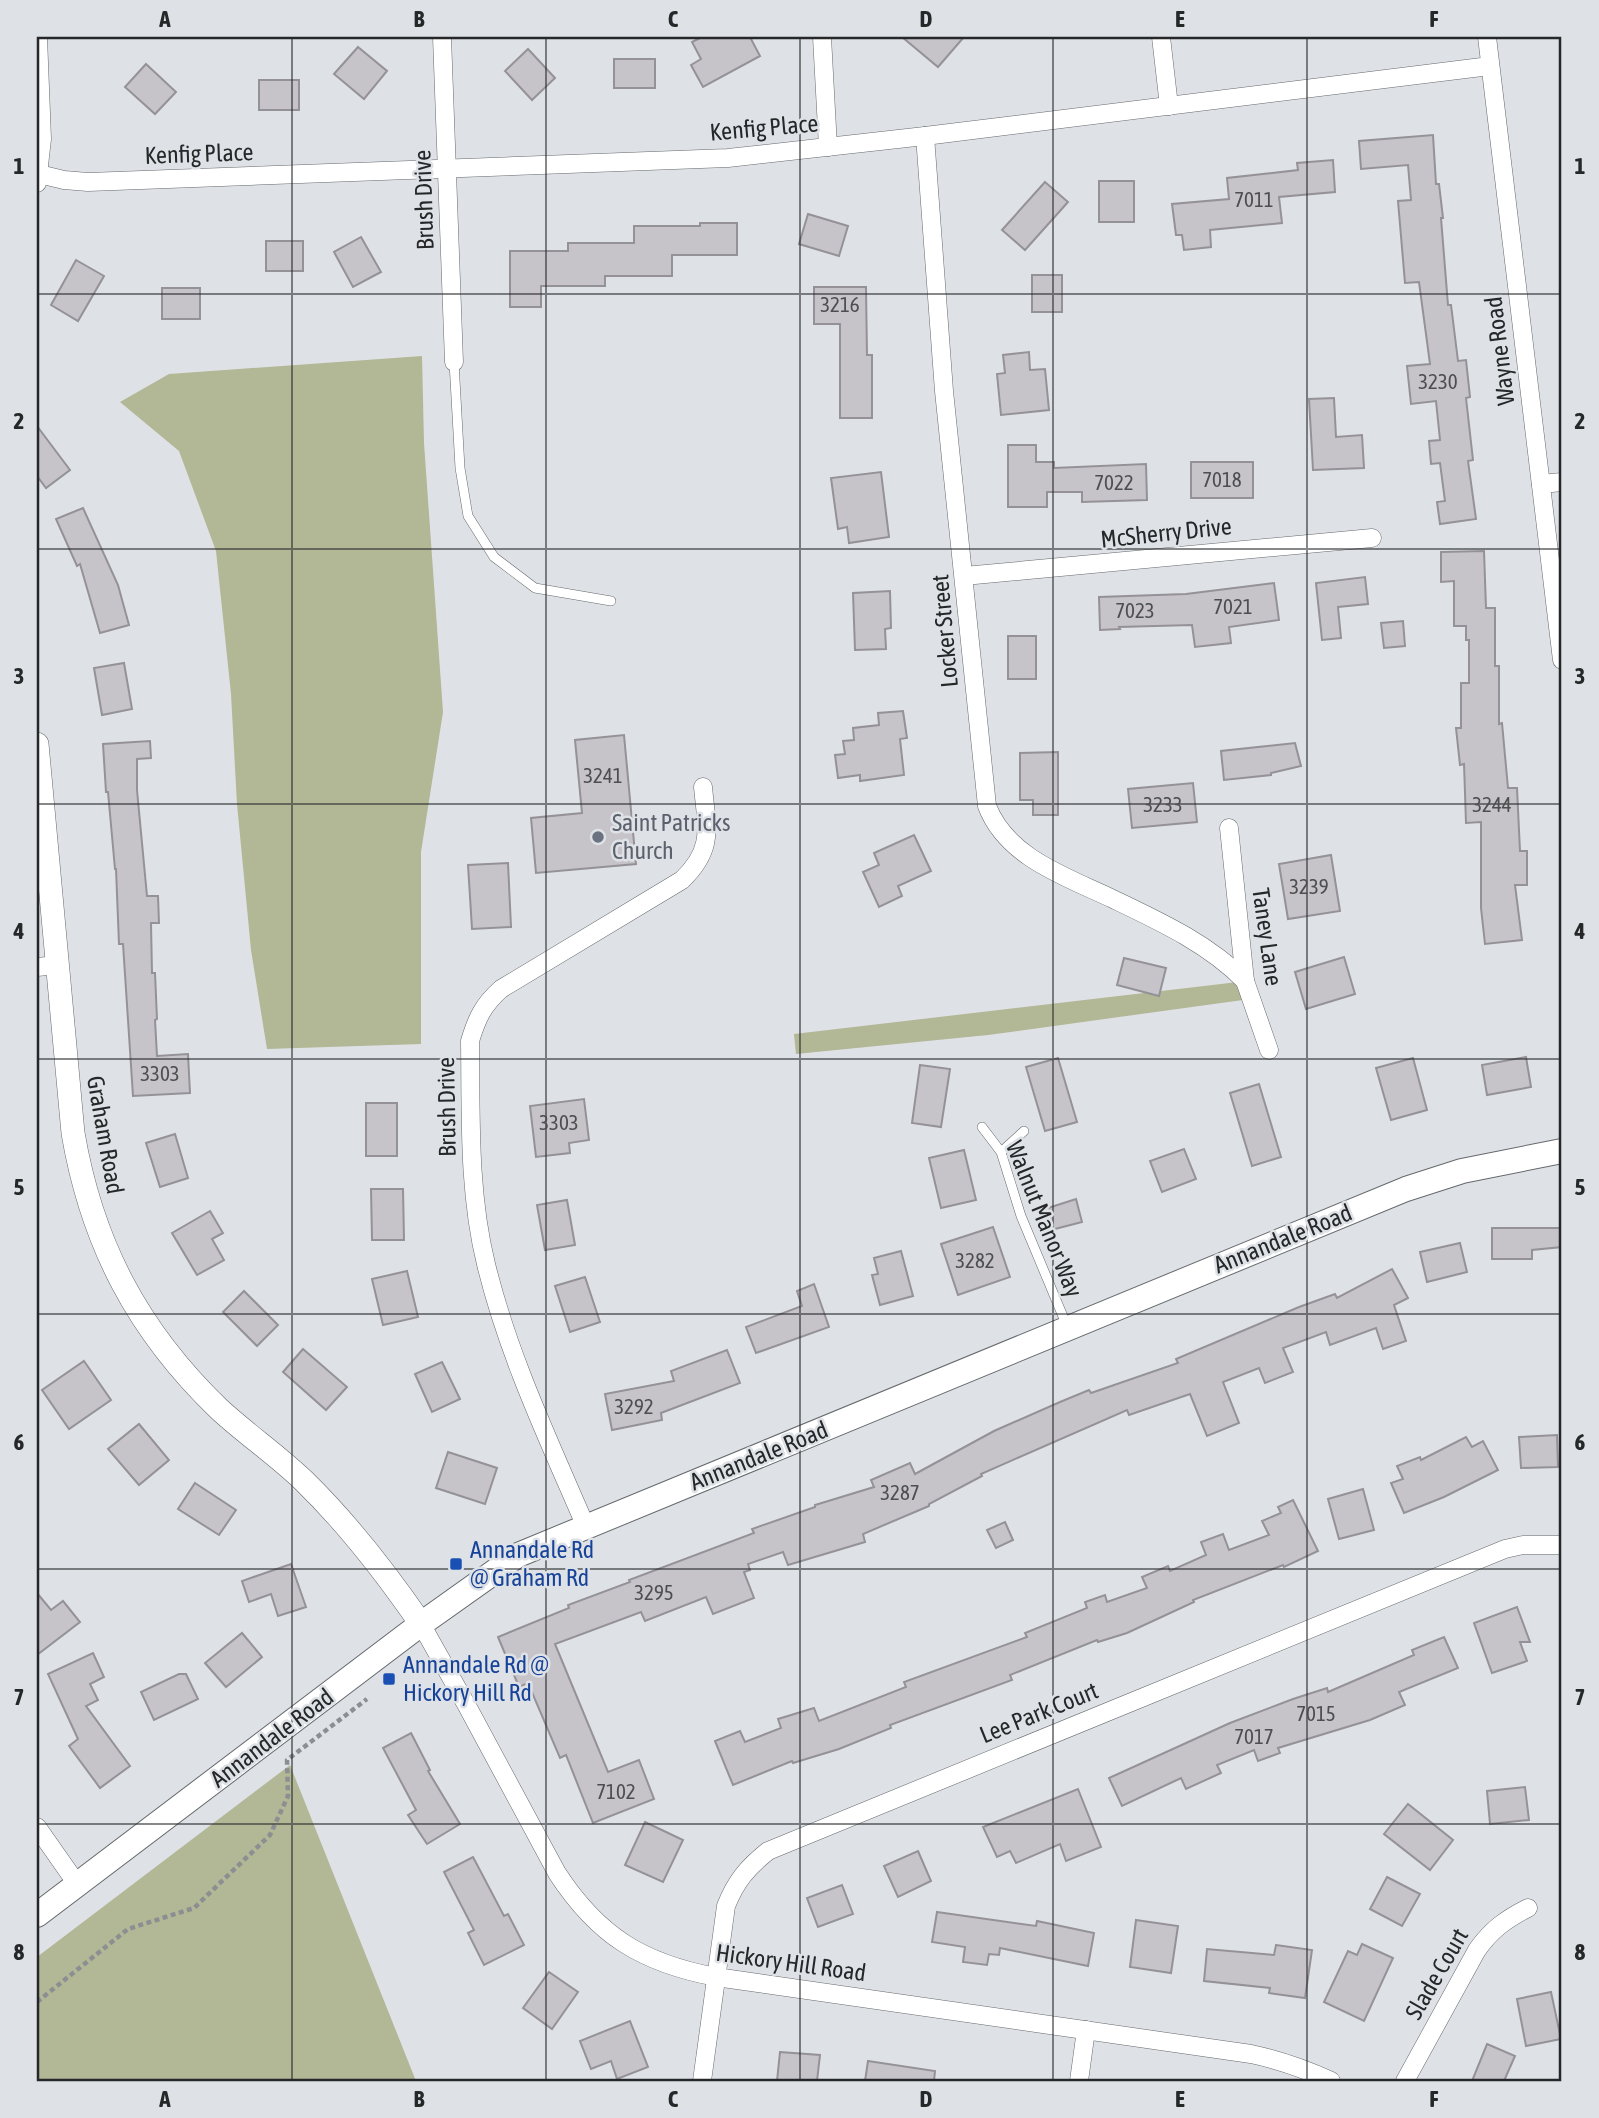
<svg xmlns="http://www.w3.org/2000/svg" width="1599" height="2118" font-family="'Asap Condensed',sans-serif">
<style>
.forest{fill:#b2b796}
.building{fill:#c6c4c9;stroke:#959297;stroke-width:2}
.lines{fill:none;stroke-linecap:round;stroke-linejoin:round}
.service-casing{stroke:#65696c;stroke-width:10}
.minor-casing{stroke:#65696c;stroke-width:19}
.tertiary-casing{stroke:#65696c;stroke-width:24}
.secondary-casing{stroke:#65696c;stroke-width:26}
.path{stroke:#8c8f91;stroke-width:4.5;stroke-dasharray:5 3.5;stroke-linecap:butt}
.service{stroke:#fff;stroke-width:9}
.minor{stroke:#fff;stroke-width:18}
.tertiary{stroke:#fff;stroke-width:23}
.secondary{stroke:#fff;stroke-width:24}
.grid{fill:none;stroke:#252728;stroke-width:2;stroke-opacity:0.55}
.worship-dot{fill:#6b7280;stroke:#dee2e6;stroke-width:2.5}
.transit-dot{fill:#1a4fb4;stroke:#dee2e6;stroke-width:2.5}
.labels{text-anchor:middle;stroke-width:5;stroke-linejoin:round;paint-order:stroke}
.number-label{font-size:21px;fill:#4d4e50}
.street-label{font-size:24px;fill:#252728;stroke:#dee2e6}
.worship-label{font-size:24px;fill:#5b616d;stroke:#dee2e6;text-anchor:start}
.transit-label{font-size:24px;fill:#164399;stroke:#dee2e6;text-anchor:start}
.neatline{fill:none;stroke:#252728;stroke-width:2.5}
.grid-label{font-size:23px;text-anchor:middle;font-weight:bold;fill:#252728}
</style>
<rect width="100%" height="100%" fill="#dee2e6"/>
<g class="forest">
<path d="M422,356L424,443L443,712L421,852V1044L267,1049L251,950L237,804L231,694L216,551L179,451L120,402L169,374Z"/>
<path d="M1238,982L1243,1000L988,1035L796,1054L794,1034Z"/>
<path d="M290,1765L416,2081H37V1957Z"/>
</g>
<g class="building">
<path d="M702,37H750L760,56L703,87L691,65L701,59L692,42Z"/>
<path d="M902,37H964L938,67Z"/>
<path d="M358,47L387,71L364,99L334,74Z"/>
<path d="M528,49L555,78L532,100L505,71Z"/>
<rect x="614" y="59" width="41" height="29"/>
<path d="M146,64L176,92L155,114L125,87Z"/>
<rect x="259" y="80" width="40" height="30"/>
<path d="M1433,135L1436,184H1439L1443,218H1441L1448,305H1451L1458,361L1466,360L1470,397L1466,398L1473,460L1468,461L1476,519L1440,524L1437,502L1445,501L1440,463L1431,464L1429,441L1440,440L1436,401L1411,404L1407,366L1430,364L1419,282L1405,283L1398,201L1411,200L1408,165L1361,169L1359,141Z"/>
<path d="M1333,160L1335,192L1279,197L1282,223L1210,230L1211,247L1184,250L1182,235H1176L1172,204L1229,199L1227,178L1298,170L1297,163Z"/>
<rect x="1099" y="181" width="35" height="41"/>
<path d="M1045,182L1068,202L1025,250L1002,230Z"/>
<path d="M808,214L848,226L839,256L799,244Z"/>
<path d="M700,223H737V255H672V276H605V286H541V307H510V251H568V243H634V226H700Z"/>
<path d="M361,237L381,272L353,287L334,252Z"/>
<rect x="266" y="241" width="37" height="30"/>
<path d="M76,260L104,276L78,321L51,305Z"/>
<rect x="1032" y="275" width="30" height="37"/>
<path d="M814,287H866L867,355H872V418H840V324H814Z"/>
<rect x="162" y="288" width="38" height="31"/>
<path d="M1029,352L1030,370L1045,369L1049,410L1001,415L997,374L1005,373L1003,355Z"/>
<path d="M1334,398L1336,437L1362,435L1364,468L1313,470L1309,399Z"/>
<path d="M37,426L70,470L46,488L37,476Z"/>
<path d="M1008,445H1036V462H1054V468L1146,464L1147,500L1082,502V492H1047V507H1008Z"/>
<rect x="1191" y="462" width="62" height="36"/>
<path d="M881,472L889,537L849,543L847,527L838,529L831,478Z"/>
<path d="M83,508L118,585L129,625L100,633L80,564L77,566L56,519Z"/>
<path d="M1484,551L1486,608H1495V666H1499V724L1502,723L1508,788H1517L1520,851H1527V885H1515L1522,940L1485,944L1481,908V822L1466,823L1464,764L1460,765L1456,728H1461V683H1469V640H1466V626H1454V581L1441,582V552Z"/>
<path d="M1365,577L1368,604L1338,607L1341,638L1322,640L1316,583Z"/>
<path d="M1274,583L1279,620L1229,627L1231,643L1195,647L1192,625L1119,627L1120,629L1100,630L1099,597L1186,594Z"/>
<path d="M890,591L891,628L885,629L886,649L855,650L853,593Z"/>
<path d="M1403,621L1405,646L1384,648L1381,623Z"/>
<rect x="1008" y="636" width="28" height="43"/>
<path d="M124,663L132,709L102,715L94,668Z"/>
<path d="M903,711L907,738L900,739L904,775L860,781V775L838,778L835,755L845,754L843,741L854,740L853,728L879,725L878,713Z"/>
<path d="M624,735L636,864L536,873L531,818L582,813L575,740Z"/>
<path d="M150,741L151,758L137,759V790L147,896H158L159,923H151L152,973H155L157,1019L155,1020L157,1056L188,1054L190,1093L133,1096L123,944H119L116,869H115L108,792H106L103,744Z"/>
<path d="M1295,743L1301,766L1271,773V775L1224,780L1221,751Z"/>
<path d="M1058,752V815H1033V800H1020V753Z"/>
<path d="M1193,783L1197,822L1132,828L1128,789Z"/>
<path d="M914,835L931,871L898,886L902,896L879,907L863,872L879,865L874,853Z"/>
<path d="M1331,855L1340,911L1288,919L1279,864Z"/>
<path d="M508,863L511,927L472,929L468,865Z"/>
<path d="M1344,957L1355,994L1306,1009L1295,972Z"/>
<path d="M1124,958L1166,968L1159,996L1117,985Z"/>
<path d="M1526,1057L1531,1087L1487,1095L1482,1065Z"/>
<path d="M1058,1058L1077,1122L1045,1131L1026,1067Z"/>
<path d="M1413,1058L1427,1110L1391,1120L1376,1068Z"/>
<path d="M920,1065L950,1069L941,1127L912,1123Z"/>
<path d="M1259,1084L1281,1157L1252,1166L1230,1093Z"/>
<path d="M584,1099L589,1140L569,1143L570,1153L536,1157L530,1106Z"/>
<rect x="366" y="1103" width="31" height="53"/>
<path d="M175,1134L188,1178L160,1187L146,1143Z"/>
<path d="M1184,1149L1196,1179L1162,1192L1150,1161Z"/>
<path d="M964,1150L976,1200L941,1208L929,1158Z"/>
<path d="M371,1189H403L404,1240H372Z"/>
<path d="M1076,1199L1082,1222L1051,1230L1045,1209Z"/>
<path d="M567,1200L575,1245L545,1250L537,1205Z"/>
<path d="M210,1211L223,1233L212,1239L224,1260L197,1275L172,1233Z"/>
<path d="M993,1227L1010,1277L958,1295L941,1244Z"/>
<path d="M1492,1228H1562V1247L1532,1250V1259H1492Z"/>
<path d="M1460,1243L1467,1272L1427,1282L1420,1252Z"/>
<path d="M901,1251L913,1296L880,1305L872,1275L878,1274L874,1258Z"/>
<path d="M1392,1269L1408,1298L1394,1305L1406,1341L1383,1349L1376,1328L1330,1345L1326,1332L1283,1348L1293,1372L1265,1383L1259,1368L1223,1382L1239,1423L1207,1436L1190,1394L1129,1415L1127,1410L981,1474L982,1476L929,1504V1506L863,1534L865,1542L788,1565L783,1552L748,1564L750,1570L744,1572L754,1598L713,1614L706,1597L645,1621L641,1612L555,1644L608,1772L639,1760L654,1799L593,1823L566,1755L560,1758L528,1683L519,1687L498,1637L569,1608L568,1605L630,1582L629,1580L754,1533L752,1529L815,1507V1505L874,1487L871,1480L910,1463L915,1474L994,1431L1060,1402L1089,1390L1091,1393L1178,1363L1176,1359L1299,1307L1335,1294L1337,1298Z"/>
<path d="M407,1271L418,1317L383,1325L372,1279Z"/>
<path d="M585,1277L600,1322L570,1332L555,1286Z"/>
<path d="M814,1284L829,1327L756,1353L746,1327L802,1306L797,1291Z"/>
<path d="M244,1291L278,1325L257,1346L223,1312Z"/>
<path d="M303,1349L347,1387L326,1410L283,1372Z"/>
<path d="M727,1350L740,1383L661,1413L662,1420L612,1430L605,1394L674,1381L671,1371Z"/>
<path d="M84,1361L111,1400L69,1429L42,1390Z"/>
<path d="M442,1362L460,1399L432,1412L415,1374Z"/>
<path d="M139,1424L169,1460L139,1485L108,1449Z"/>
<path d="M1557,1435L1558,1467L1521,1468L1519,1437Z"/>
<path d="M1466,1437L1472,1447L1483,1441L1498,1470L1444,1497L1404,1513L1391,1483L1403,1479L1397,1466L1420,1457L1421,1460Z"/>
<path d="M448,1452L497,1468L485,1504L436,1488Z"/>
<path d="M195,1483L236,1510L219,1535L178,1509Z"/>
<path d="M1363,1489L1374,1530L1339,1539L1328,1499Z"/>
<path d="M1293,1500L1318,1551L1284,1567L1283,1565L1193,1600L1194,1602L1127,1633L1098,1642L1097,1640L1010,1675L1012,1680L890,1725L891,1728L839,1749L793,1763L792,1761L733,1785L715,1741L740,1731L745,1742L781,1728L778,1719L814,1708L819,1721L906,1687L904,1682L1027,1637L1025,1633L1087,1608L1085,1602L1105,1595L1107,1602L1147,1588L1142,1577L1168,1566L1170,1571L1206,1555L1201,1542L1223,1534L1229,1550L1269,1535L1262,1521L1281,1513L1278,1507Z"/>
<path d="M1005,1522L1013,1540L996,1548L987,1530Z"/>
<path d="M291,1564L306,1607L278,1616L271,1594L249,1602L242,1581Z"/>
<path d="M37,1593L51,1610L63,1601L80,1622L37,1655Z"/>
<path d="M1517,1607L1530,1642H1520L1527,1661L1492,1673L1474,1623Z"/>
<path d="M242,1633L262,1657L226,1687L205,1663Z"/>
<path d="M1444,1637L1458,1668L1399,1692L1405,1705L1370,1720L1278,1748L1280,1753L1258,1761L1254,1750L1217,1765L1221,1773L1186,1789L1181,1778L1122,1806L1109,1778L1230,1723L1293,1699L1327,1688L1328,1692L1414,1655L1412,1650Z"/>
<path d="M93,1653L104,1677L90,1684L98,1700L86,1706L130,1766L100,1788L69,1746L78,1739L48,1674Z"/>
<path d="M179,1674H186L198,1699L154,1720L141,1692Z"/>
<path d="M411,1733L430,1770L428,1771L460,1824L427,1844L408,1815L416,1810L383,1748Z"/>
<path d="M1525,1787L1529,1820L1490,1824L1487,1791Z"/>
<path d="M1078,1789L1101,1847L1066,1861L1060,1844L1016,1863L1010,1851L997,1857L983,1827Z"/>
<path d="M1408,1804L1453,1840L1430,1870L1384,1834Z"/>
<path d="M645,1822L683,1840L663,1882L625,1865Z"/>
<path d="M918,1851L931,1881L898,1897L884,1866Z"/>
<path d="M473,1857L504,1916L508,1914L524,1945L484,1965L468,1933L474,1930L444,1872Z"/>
<path d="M1387,1877L1420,1894L1402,1926L1370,1909Z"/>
<path d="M842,1885L853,1914L818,1927L807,1898Z"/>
<path d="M937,1912L1036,1926L1037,1921L1094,1933L1088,1966L1000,1948L999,1955L989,1954L987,1965L963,1962L965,1947L932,1942Z"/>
<path d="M1136,1920L1178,1926L1171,1973L1130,1967Z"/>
<path d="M1362,1944L1393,1958L1364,2021L1324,2002L1348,1951L1357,1955Z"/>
<path d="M1276,1945L1312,1950L1305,1998L1269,1993L1270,1988L1204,1981L1207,1949L1274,1955Z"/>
<path d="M549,1972L578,1992L552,2029L523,2008Z"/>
<path d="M1551,1992L1561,2039L1526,2046L1517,1999Z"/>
<path d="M630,2021L648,2067L617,2079L611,2061L591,2069L580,2041Z"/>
<path d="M1487,2044L1515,2056L1504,2081H1472Z"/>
<path d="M780,2052L820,2055L817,2081H777Z"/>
<path d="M868,2061L935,2071L934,2081H865Z"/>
</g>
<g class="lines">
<defs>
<g id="service">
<path d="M454,362L460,468L468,516L494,557L535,588L611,601"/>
<path d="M982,1127L1001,1152L1021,1216L1067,1326"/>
<path d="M1001,1152L1024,1131"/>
</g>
<g id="minor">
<path d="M442,37L454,362"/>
<path d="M822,37L828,147"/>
<path d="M1161,37L1169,106"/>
<path d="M1487,37L1562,660"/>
<path d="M925,136L944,391L987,806C1007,858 1067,877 1113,899C1159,921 1209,944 1245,981"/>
<path d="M39,174L64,180L88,182L728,158L925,136L1490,66"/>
<path d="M37,183L42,139L38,37"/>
<path d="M1541,484L1562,482"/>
<path d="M964,576L1372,538"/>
<path d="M1229,828L1245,981L1269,1050"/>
<path d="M37,967L58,965"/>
<path d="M586,1527C549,1441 508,1355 486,1264C468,1191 471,1115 470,1041C477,1018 483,1005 501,989L682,880C714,849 707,829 703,787"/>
<path d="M421,1624L466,1704L557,1873C598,1936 642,1963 716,1977L1251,2054C1279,2060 1305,2069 1331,2081"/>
<path d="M37,1827L77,1884"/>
<path d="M702,2081L726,1906C736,1881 747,1868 768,1851L1505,1549L1523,1545H1562"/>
<path d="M1079,2081L1086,2030"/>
<path d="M1405,2081L1477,1950C1491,1930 1506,1919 1528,1908"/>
</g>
<path id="tertiary" d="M37,744L73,1133C92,1244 138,1331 219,1409C246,1434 277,1455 304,1481C349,1525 386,1573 421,1624"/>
<path id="secondary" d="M37,1915L421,1624L518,1555L1406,1189L1462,1171L1562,1151"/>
</defs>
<use href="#service" class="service-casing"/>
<use href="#minor" class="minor-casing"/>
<use href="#tertiary" class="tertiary-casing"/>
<use href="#secondary" class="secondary-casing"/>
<path class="path" d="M37,2002L128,1929L194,1908L270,1835L288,1796L287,1760L367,1699"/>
<use href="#service" class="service"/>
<use href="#minor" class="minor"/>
<use href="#tertiary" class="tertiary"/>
<use href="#secondary" class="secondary"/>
</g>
<path class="grid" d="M292,37V2081M546,37V2081M800,37V2081M1053,37V2081M1307,37V2081M37,294H1562M37,549H1562M37,804H1562M37,1059H1562M37,1314H1562M37,1569H1562M37,1824H1562"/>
<circle class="worship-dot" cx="598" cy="837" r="7"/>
<g class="transit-dot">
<rect x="449" y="1557" width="14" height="14" rx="3.5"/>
<rect x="382" y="1672" width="14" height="14" rx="3.5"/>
</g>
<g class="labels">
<g class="number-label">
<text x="1254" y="207">7011</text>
<text x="840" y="312">3216</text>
<text x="1438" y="389">3230</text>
<text x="1222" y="487">7018</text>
<text x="1114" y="490">7022</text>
<text x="1233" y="614">7021</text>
<text x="1135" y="618">7023</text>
<text x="603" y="783">3241</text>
<text x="1163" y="812">3233</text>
<text x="1492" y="812">3244</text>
<text x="1309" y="894">3239</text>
<text x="160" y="1081">3303</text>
<text x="559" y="1130">3303</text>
<text x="975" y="1268">3282</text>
<text x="634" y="1414">3292</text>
<text x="900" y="1500">3287</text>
<text x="654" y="1600">3295</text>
<text x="1316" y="1721">7015</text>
<text x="1254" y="1744">7017</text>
<text x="616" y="1799">7102</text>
</g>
<g class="street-label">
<text transform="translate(764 128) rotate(-5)" y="8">Kenfig Place</text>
<text transform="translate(199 154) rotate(-2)" y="8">Kenfig Place</text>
<text transform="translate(424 200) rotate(-92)" y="8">Brush Drive</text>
<text transform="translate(1500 351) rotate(-97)" y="8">Wayne Road</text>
<text transform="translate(1166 533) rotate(-6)" y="8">McSherry Drive</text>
<text transform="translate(945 631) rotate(-95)" y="8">Locker Street</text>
<text transform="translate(1267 937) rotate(82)" y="8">Taney Lane</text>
<text transform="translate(447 1107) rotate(-91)" y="8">Brush Drive</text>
<text transform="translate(105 1135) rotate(80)" y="8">Graham Road</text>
<text transform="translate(1044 1219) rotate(68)" y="8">Walnut Manor Way</text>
<text transform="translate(1283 1239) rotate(-22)" y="8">Annandale Road</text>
<text transform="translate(759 1456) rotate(-22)" y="8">Annandale Road</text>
<text transform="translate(1039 1713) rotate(-22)" y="8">Lee Park Court</text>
<text transform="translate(272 1738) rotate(-37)" y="8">Annandale Road</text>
<text transform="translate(791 1963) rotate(8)" y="8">Hickory Hill Road</text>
<text transform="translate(1437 1974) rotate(-60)" y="8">Slade Court</text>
</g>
<g class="worship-label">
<text x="612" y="831">Saint Patricks<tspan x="612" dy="28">Church</tspan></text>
</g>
<g class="transit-label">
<text x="470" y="1558">Annandale Rd<tspan x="470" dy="28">@ Graham Rd</tspan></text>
<text x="403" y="1673">Annandale Rd @<tspan x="403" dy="28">Hickory Hill Rd</tspan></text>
</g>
</g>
<rect width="1599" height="2118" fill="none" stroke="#dee2e6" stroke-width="77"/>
<rect x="38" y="38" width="1522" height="2042" class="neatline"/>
<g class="grid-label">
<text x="165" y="27">A</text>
<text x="419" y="27">B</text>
<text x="673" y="27">C</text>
<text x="926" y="27">D</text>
<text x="1180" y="27">E</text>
<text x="1434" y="27">F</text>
<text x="19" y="174">1</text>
<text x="1580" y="174">1</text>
<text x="19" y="429">2</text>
<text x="1580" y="429">2</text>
<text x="19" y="684">3</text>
<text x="1580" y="684">3</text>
<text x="19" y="939">4</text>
<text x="1580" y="939">4</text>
<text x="19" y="1195">5</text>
<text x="1580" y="1195">5</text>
<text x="19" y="1450">6</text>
<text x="1580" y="1450">6</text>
<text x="19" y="1705">7</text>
<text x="1580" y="1705">7</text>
<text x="19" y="1960">8</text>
<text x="1580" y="1960">8</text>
<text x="165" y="2107">A</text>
<text x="419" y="2107">B</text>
<text x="673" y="2107">C</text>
<text x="926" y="2107">D</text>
<text x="1180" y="2107">E</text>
<text x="1434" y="2107">F</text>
</g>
</svg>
